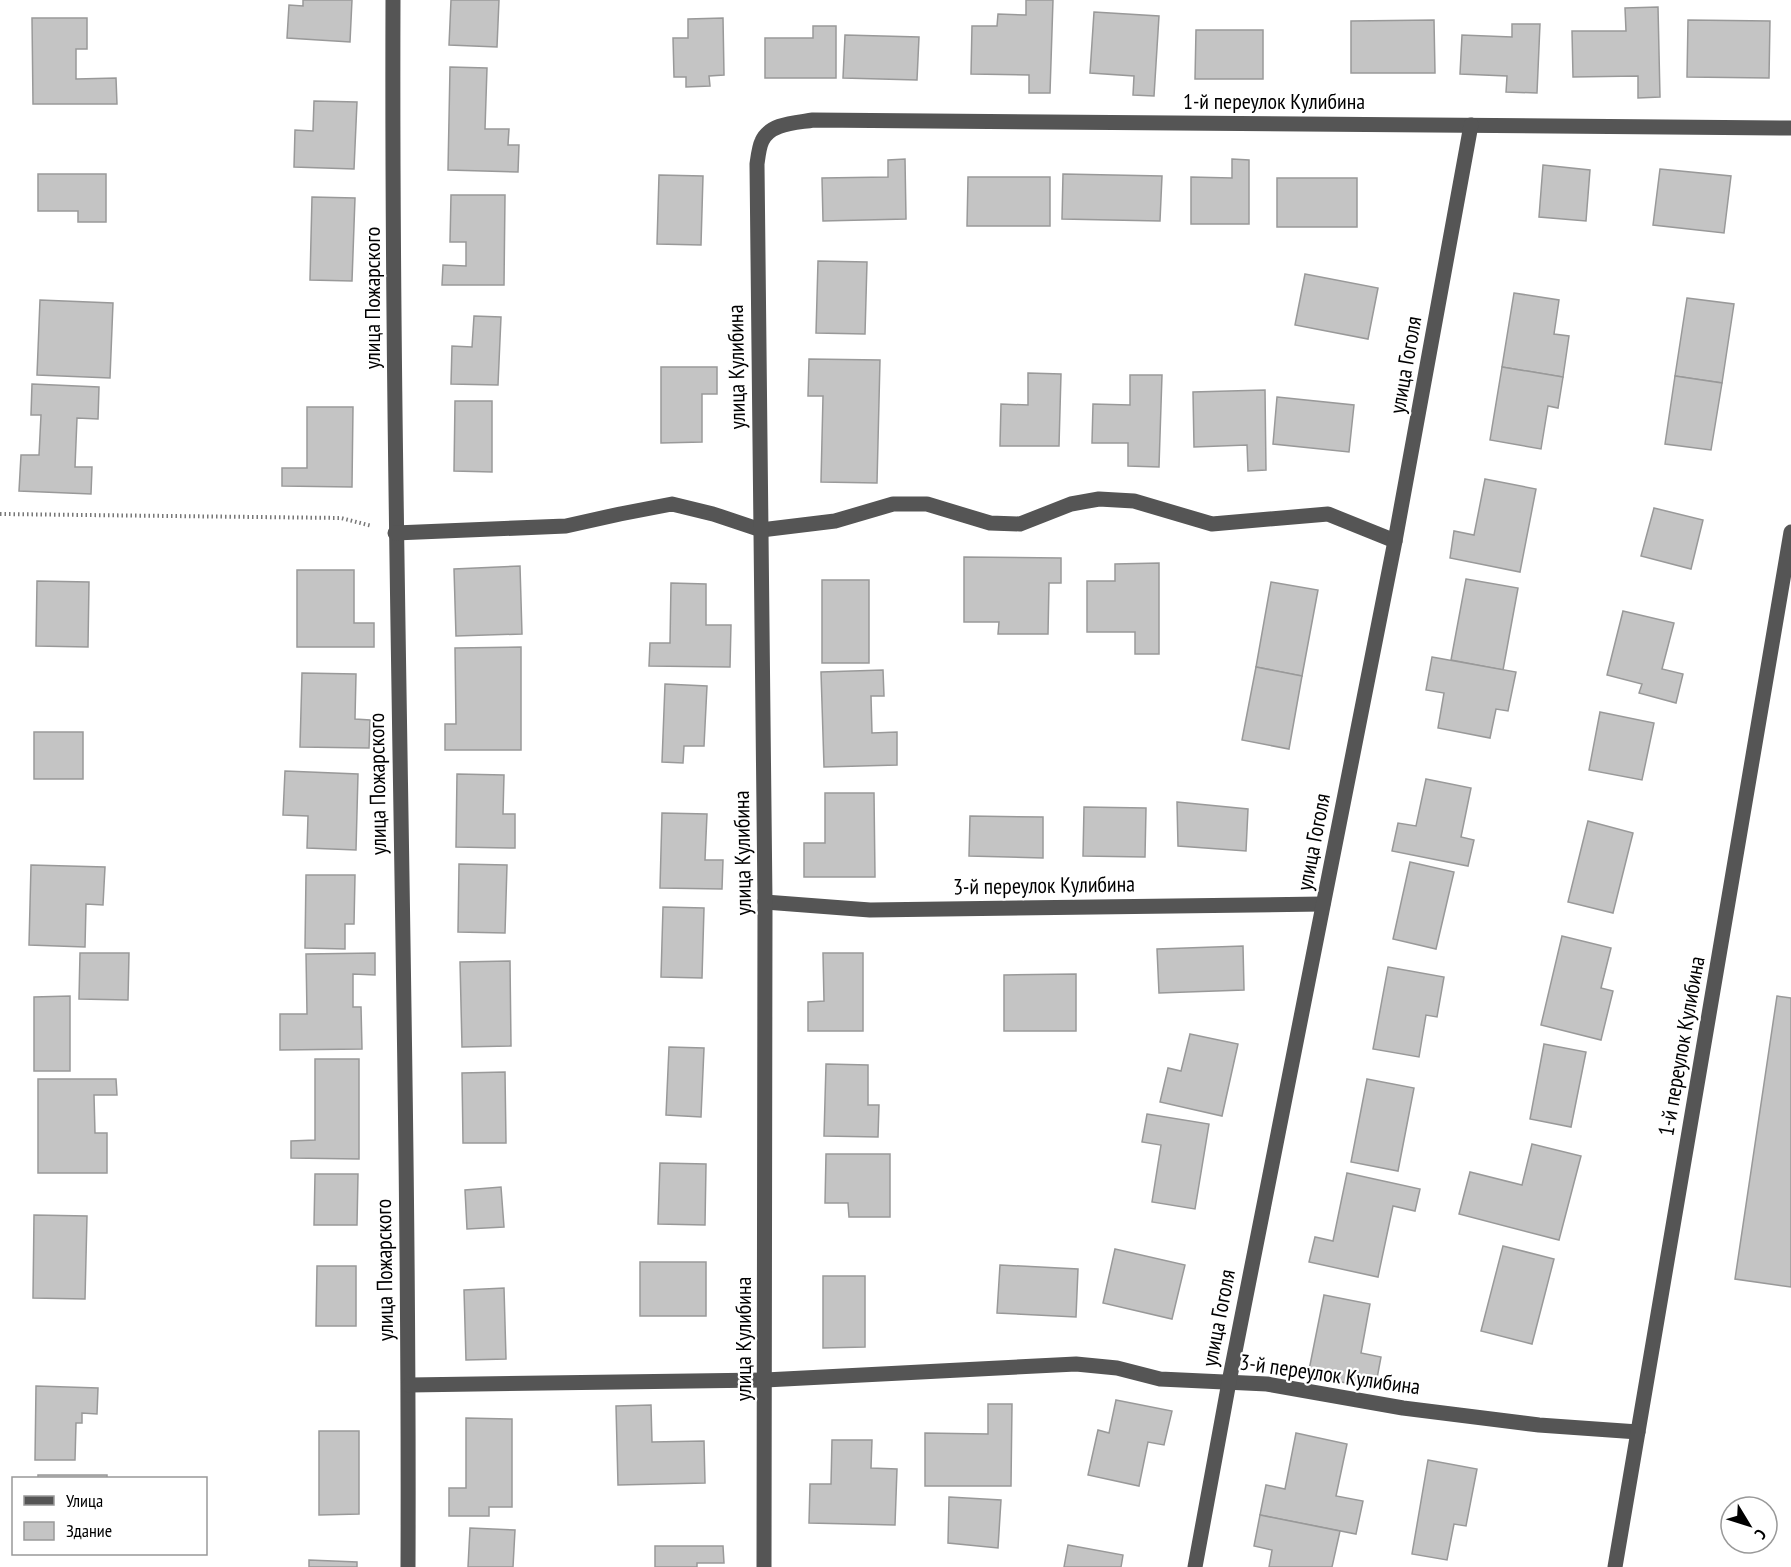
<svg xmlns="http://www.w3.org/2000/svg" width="1791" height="1567" font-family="'PT Sans Narrow',sans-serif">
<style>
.building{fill:#c4c4c4;stroke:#999;stroke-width:1.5}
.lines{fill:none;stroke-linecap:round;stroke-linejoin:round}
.path{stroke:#777;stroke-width:4;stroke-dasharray:1.5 3;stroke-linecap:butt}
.minor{stroke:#555;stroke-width:15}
.labels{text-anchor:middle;stroke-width:4.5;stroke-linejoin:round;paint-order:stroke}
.street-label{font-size:22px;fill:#000;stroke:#fff}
</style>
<rect width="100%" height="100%" fill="#fff"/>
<g class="building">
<path d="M303,0H352L350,42L287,38L289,5L303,6Z"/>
<path d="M451,0H499L497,47L449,45Z"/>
<path d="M1026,0H1053L1050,93H1029V75L971,74L972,26H997L998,14L1026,15Z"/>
<path d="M1658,7L1660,97L1638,98V76L1573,77L1572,31H1626L1625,8Z"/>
<path d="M1094,12L1159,16L1154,96L1133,95L1134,76L1090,73Z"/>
<path d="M32,18H87V49H76V79L116,78L117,104H33Z"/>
<path d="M723,18L724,75L709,76L710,86L686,87V77H674L673,38H688V19Z"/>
<path d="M1434,20L1435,73H1351V21Z"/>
<path d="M1688,20L1770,21L1769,78L1687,77Z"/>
<path d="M1512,24H1540L1537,93L1506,92L1507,76L1460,74L1462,35L1512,37Z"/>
<path d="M813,26H836V78H765V38H813Z"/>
<path d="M1196,30H1263V79H1195Z"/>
<path d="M845,35L919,37L917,80L843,78Z"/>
<path d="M450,67L487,68L485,129H509L508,145H519L518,172L448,170Z"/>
<path d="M314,101L357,102L354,169L294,167L295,130L313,131Z"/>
<path d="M905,159L906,219L823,221L822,178L888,177V160Z"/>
<path d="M1232,159L1249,160V224H1191V177L1232,178Z"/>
<path d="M1543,165L1590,170L1586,221L1539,217Z"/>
<path d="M1660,169L1731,176L1724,233L1653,225Z"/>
<path d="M38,174H106V222H78V211H38Z"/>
<path d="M1063,174L1162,176L1160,221L1062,219Z"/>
<path d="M659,175L703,176L701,245L657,244Z"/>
<path d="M968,177H1050V226H967Z"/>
<rect x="1277" y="178" width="80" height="49"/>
<path d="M451,195H505L504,285H442L443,265L466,266V242H450Z"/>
<path d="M312,197L355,198L352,281L310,280Z"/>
<path d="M818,261L867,262L865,334L816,333Z"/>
<path d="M1305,274L1378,288L1368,339L1295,325Z"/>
<path d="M1514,293L1559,300L1554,334L1569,336L1563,377L1502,367Z"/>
<path d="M1687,298L1734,304L1722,383L1675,376Z"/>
<path d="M40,300L113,303L110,378L37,375Z"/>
<path d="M474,316L501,317L498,385L451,384L452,346L472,347Z"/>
<path d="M809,359L880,360L877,483L821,482L823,396H808Z"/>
<path d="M661,367H717V394H702V442L661,443Z"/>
<path d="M1502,367L1563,377L1558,408L1548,406L1541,449L1490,440Z"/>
<path d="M1028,373L1061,374L1059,446H1000L1001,404L1028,405Z"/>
<path d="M1130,375H1162L1159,467L1128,466V443H1092L1093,404L1130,405Z"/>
<path d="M1675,376L1722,383L1711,450L1665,444Z"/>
<path d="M32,384L99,387L98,419L77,418L75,467H92L91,494L19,491L21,455H39L41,415H31Z"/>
<path d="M1265,390L1266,470L1248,471L1247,445L1194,447L1193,392Z"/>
<path d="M1277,397L1354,405L1349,452L1273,444Z"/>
<path d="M455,401H492V472L454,471Z"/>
<path d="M307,407H353L352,487L282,486V468H307Z"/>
<path d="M1485,479L1536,489L1520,572L1450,558L1454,531L1474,535Z"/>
<path d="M1654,508L1703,520L1691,569L1641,556Z"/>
<path d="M964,557L1061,558V583H1049L1048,634H998L999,622H964Z"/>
<path d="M1159,563V654H1135V632H1087V581H1115V564Z"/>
<path d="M520,566L522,634L456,636L454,569Z"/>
<path d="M297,570H354V623H374V647H297Z"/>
<path d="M1466,579L1518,588L1503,670L1451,660Z"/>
<rect x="822" y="580" width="47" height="83"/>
<path d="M37,581L89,582L88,647L36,646Z"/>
<path d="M1271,582L1318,590L1302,676L1256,667Z"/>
<path d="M671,583L706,584V625H731L730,667L649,666L650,643H670Z"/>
<path d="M1623,611L1674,623L1662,669L1683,674L1676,703L1639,693L1642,684L1607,675Z"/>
<path d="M521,647V750H445V724H456L455,648Z"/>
<path d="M1432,657L1516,672L1508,711L1496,709L1490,738L1438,728L1444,693L1426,690Z"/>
<path d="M1256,667L1302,676L1289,749L1242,740Z"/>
<path d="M883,670L884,696H871L872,733L897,732V765L824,767L821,672Z"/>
<path d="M302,673L356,674L355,719L370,720L369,748L300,747Z"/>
<path d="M665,684L707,686L704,746H684L683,763L662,762Z"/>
<path d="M1600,712L1654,723L1642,780L1589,770Z"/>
<rect x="34" y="732" width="49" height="47"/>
<path d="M285,771L358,774L356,850L307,848L308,816L283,815Z"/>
<path d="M457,774L504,775L503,814H515V848L456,847Z"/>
<path d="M1426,779L1471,788L1461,837L1474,840L1468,866L1392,851L1398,823L1416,826Z"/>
<path d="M825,793H874L875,877H804V843H825Z"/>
<path d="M1177,802L1248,809L1246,851L1178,846Z"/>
<path d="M1084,807L1146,808L1145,857L1083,856Z"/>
<path d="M662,813L707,814L705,860H723L722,889L660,888Z"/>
<path d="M970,816L1043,817V858L969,856Z"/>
<path d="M1588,821L1633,833L1613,913L1568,902Z"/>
<path d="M1410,862L1454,872L1436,949L1393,939Z"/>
<path d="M459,864L507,865L505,933L458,932Z"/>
<path d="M31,865L105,867L103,905L86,904L85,947L29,945Z"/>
<path d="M306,875H355L354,924H345V949L305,948Z"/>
<path d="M663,907L704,908L702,978L661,977Z"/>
<path d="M1562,936L1611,948L1601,988L1613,991L1601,1040L1541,1025Z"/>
<path d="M1243,946L1244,990L1159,993L1157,949Z"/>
<path d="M80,953H129L128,1000L79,999Z"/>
<path d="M375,953V975L353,974V1007H361L362,1049L280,1050V1014H307L306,954Z"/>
<path d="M823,953H863V1031H808V1002L824,1001Z"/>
<path d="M510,961L511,1046L462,1047L460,962Z"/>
<path d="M1388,967L1444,977L1437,1017L1426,1015L1419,1057L1373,1049Z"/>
<path d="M1076,974V1031H1004V975Z"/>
<path d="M70,996V1071H34V997Z"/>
<path d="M1777,996L1791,998V1287L1735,1279Z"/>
<path d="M1190,1034L1238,1044L1222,1116L1160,1102L1168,1068L1181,1071Z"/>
<path d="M1544,1044L1586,1052L1571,1127L1530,1119Z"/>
<path d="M669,1047L704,1048L701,1117L666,1115Z"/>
<path d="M315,1059H359V1159L291,1158V1141L315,1140Z"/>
<path d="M826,1064L868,1065V1105H879L878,1137L824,1136Z"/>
<path d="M505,1072L506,1143H463L462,1073Z"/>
<path d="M38,1079H116L117,1095H94L95,1133H107V1173H38Z"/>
<path d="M1367,1079L1414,1088L1398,1171L1351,1162Z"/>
<path d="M1147,1114L1209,1124L1195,1209L1152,1202L1161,1145L1142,1142Z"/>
<path d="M1532,1144L1581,1156L1559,1240L1459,1214L1470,1172L1522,1185Z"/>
<path d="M826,1154H890V1217H849L848,1203H825Z"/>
<path d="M660,1163L706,1164L705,1225L658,1224Z"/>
<path d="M1347,1173L1420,1189L1415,1211L1393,1206L1378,1277L1309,1262L1315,1237L1333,1241Z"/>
<path d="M315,1174H358L357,1225H314Z"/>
<path d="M501,1187L504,1227L467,1229L465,1190Z"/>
<path d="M34,1215L87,1216L85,1299L33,1298Z"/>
<path d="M1503,1246L1554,1259L1532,1344L1481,1331Z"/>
<path d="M1115,1249L1185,1265L1172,1319L1103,1303Z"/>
<rect x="640" y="1262" width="66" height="54"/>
<path d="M1000,1265L1078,1269L1076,1317L997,1313Z"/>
<path d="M317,1266H356V1326H316Z"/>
<path d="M823,1276H865V1347L823,1348Z"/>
<path d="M504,1288L506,1359L466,1360L464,1290Z"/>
<path d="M1324,1295L1370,1304L1361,1353L1381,1357L1375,1389L1308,1375Z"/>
<path d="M36,1386L98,1388L97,1414L82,1413V1423H76L75,1460H35Z"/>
<path d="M1116,1400L1172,1411L1164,1445L1148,1442L1139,1486L1088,1475L1098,1430L1109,1433Z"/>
<path d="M988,1404H1012L1011,1486H925V1433L988,1434Z"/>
<path d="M651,1405L652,1442L704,1441L705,1483L618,1485L616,1406Z"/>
<path d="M466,1418L512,1419V1507H489V1516H449V1488H466Z"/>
<path d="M319,1431H359V1514L319,1515Z"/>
<path d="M1296,1433L1347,1444L1336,1496L1363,1501L1356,1534L1260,1515L1266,1485L1285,1489Z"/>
<path d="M832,1440H872L871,1468L897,1469L895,1525L809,1523L810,1484H831Z"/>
<path d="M1428,1460L1477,1469L1466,1526L1454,1524L1447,1560L1412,1554Z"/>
<rect x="38" y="1475" width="69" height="3"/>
<path d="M949,1497L1001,1500L998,1548L948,1543Z"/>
<path d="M1260,1515L1340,1531L1332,1567H1269L1272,1550L1254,1546Z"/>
<path d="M470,1528L515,1530L513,1567H468Z"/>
<path d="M1068,1545L1123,1555L1121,1567H1064Z"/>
<path d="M655,1546H723L724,1563H697V1567H655Z"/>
<path d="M309,1560L357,1562V1567H309Z"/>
</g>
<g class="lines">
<path class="path" d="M0,514L341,518L372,526"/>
<g class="minor">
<path d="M393,0C391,522 410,1045 408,1567"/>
<path d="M395,533L566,526L620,514L672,504L713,514L761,530L835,521L893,504H927L990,523L1020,524L1071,504L1099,499L1134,501L1212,524L1328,514L1395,541"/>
<path d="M765,902L870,910L1323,904"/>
<path d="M409,1385L765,1380L1076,1364L1117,1368L1160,1379L1267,1384L1403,1408L1539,1425L1638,1432"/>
<path d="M764,1567L765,902L757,164C758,157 759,147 762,141C770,123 796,123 813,120L1791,128"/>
<path d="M1195,1567L1229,1382L1395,541L1471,125"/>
<path d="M1615,1567L1791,532"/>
</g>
</g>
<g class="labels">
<g class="street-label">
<text x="1274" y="109">1-й переулок Кулибина</text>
<text transform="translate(372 298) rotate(-90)" y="8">улица Пожарского</text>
<text transform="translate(1405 365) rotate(-80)" y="8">улица Гоголя</text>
<text transform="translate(736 367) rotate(-91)" y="8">улица Кулибина</text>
<text transform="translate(377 784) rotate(-91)" y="8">улица Пожарского</text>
<text transform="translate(1313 842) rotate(-79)" y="8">улица Гоголя</text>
<text transform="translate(742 853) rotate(-91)" y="8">улица Кулибина</text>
<text transform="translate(1044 885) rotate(-1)" y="8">3-й переулок Кулибина</text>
<text transform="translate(1681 1046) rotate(-80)" y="8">1-й переулок Кулибина</text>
<text transform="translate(384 1270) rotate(-91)" y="8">улица Пожарского</text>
<text transform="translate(1218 1318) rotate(-79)" y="8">улица Гоголя</text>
<text transform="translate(743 1339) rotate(-90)" y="8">улица Кулибина</text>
<text transform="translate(1330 1374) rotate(8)" y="8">3-й переулок Кулибина</text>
</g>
</g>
<rect x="12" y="1477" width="195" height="78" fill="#ffffff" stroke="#999999" stroke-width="1.5"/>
<rect x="24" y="1496" width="30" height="9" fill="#555555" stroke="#999999" stroke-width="1.5"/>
<text x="66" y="1507" font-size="18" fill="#000000">Улица</text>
<rect x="24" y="1522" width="30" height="18" fill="#c4c4c4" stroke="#999999" stroke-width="1.5"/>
<text x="66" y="1537" font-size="18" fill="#000000">Здание</text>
<g transform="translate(1749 1525) rotate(128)"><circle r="28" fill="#ffffff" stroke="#999999" stroke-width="1.5"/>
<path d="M0-4.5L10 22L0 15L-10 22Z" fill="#000000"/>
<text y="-9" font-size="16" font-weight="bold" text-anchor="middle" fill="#000000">С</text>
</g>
</svg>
